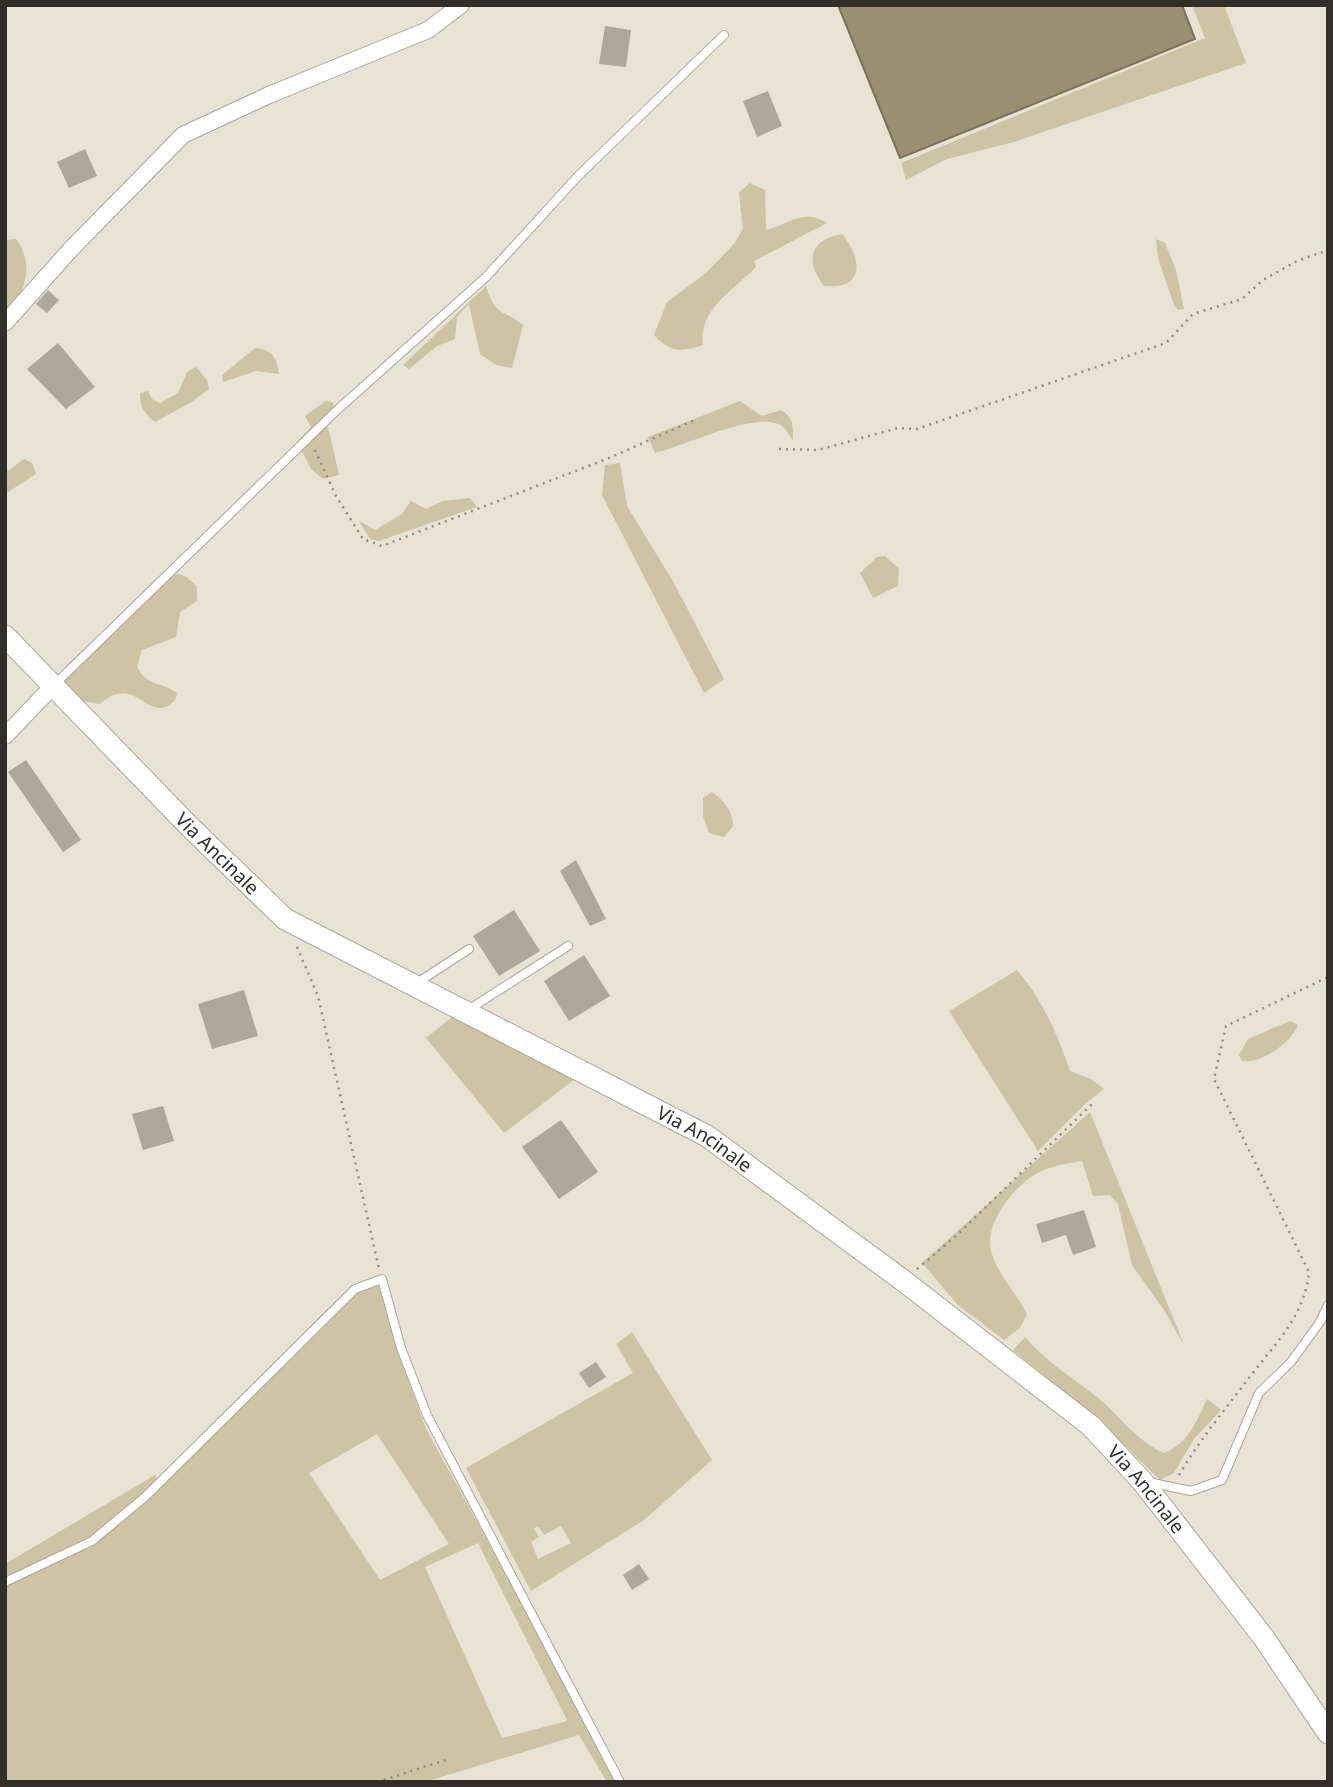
<svg xmlns="http://www.w3.org/2000/svg" width="1333" height="1787" font-family="'Noto Sans',sans-serif">
<style>
.green{fill:#cec3a2;fill-rule:evenodd}
.water{fill:#9a8f6f;stroke:#7a725a;stroke-width:2}
.building{fill:#ada89a}
.lines{fill:none;stroke-linecap:round;stroke-linejoin:round}
.lane-casing{stroke:#aca799;stroke-width:10}
.street-casing{stroke:#aca799;stroke-width:18}
.secondary-casing{stroke:#aca799;stroke-width:23}
.path{stroke:#918e84;stroke-width:2.5;stroke-dasharray:2 5;stroke-linecap:butt}
.lane{stroke:#fff;stroke-width:8}
.street{stroke:#fff;stroke-width:16}
.secondary{stroke:#fff;stroke-width:21}
.labels{text-anchor:middle;stroke-width:5;stroke-linejoin:round;paint-order:stroke}
.street-label{font-size:19px;fill:#302e29;stroke:#fff}
</style>
<rect width="100%" height="100%" fill="#e8e3d4"/>
<g class="green">
<path d="M1192,5H1224L1246,63L1014,142L947,159L906,180L901,163L1205,38Z"/>
<path d="M749,183L765,190L766,230C790,224 803,208 827,223L754,261L756,267C734,290 698,309 703,345C681,352 670,353 654,335L667,302L706,273L734,244L743,229L739,193Z"/>
<path d="M842,234C862,258 866,290 824,286C804,260 810,240 842,234Z"/>
<path d="M16,239C34,262 27,294 5,313V240Z"/>
<path d="M1156,239L1165,243L1176,270L1184,309L1178,310L1174,305L1158,258Z"/>
<path d="M486,286C497,319 501,307 523,325L512,368L496,365L480,354L469,304L457,317L455,339L437,346L409,369L403,365Z"/>
<path d="M255,348C272,349 277,358 279,374L256,371L223,382L222,375Z"/>
<path d="M196,367L207,380L209,389L190,403L155,422C145,414 139,406 140,393L148,391L152,399L160,403L178,393L187,372Z"/>
<path d="M326,401L332,402L335,409L323,422L329,431L339,475L323,479L311,469L297,442L311,427L305,416Z"/>
<path d="M740,401L762,416L781,410C794,418 793,426 793,441C790,437 787,430 783,427C761,408 683,447 655,453L648,437Z"/>
<path d="M24,459L32,463L36,474L5,494V473Z"/>
<path d="M620,463L627,506L674,583L724,679L704,693L602,495L605,465Z"/>
<path d="M470,498L477,507L379,541L370,539L359,521L375,530L402,514L411,501L426,509L443,501Z"/>
<path d="M885,556L899,569L898,586L873,598L860,573L877,557Z"/>
<path d="M178,574L187,577L197,587V601L180,612L176,637L142,650L137,666C146,687 161,681 177,693L175,700C147,728 138,671 100,704L82,701L63,680L168,576Z"/>
<path d="M712,792C724,801 733,811 733,826L724,837L709,833L703,816V798Z"/>
<path d="M1017,970C1043,1001 1057,1033 1070,1071L1091,1079L1104,1089L1086,1103L1038,1151L949,1011Z"/>
<path d="M456,1014L578,1077L504,1133L426,1038Z"/>
<path d="M1290,1021L1298,1025C1291,1043 1261,1064 1242,1061L1239,1055L1248,1039Z"/>
<path d="M1090,1112L1184,1345L1164,1310L1132,1265L1118,1204L1110,1195L1093,1196L1082,1161C1065,1163 1041,1168 1027,1180C1008,1195 983,1228 992,1254C999,1276 1016,1293 1027,1314L1020,1328L1004,1340L958,1305L922,1263Z"/>
<path d="M378,1281L397,1350L426,1429L620,1782H607L579,1735L425,1782H5V1564L155,1475L159,1483L355,1290ZM377,1434L449,1544L380,1580L309,1473ZM478,1543L567,1720V1721L502,1738L425,1567Z"/>
<path d="M632,1332L712,1460L644,1520L531,1591L466,1468L633,1373L616,1344ZM538,1526L544,1535L561,1526L571,1543L538,1559L531,1542L539,1537L534,1529Z"/>
<path d="M1025,1337C1046,1362 1072,1377 1097,1397C1121,1417 1135,1440 1164,1453C1189,1443 1196,1422 1207,1399L1221,1410L1194,1439L1174,1473L1160,1480L1100,1421L1013,1350Z"/>
</g>
<path class="water" d="M838,5H1182L1195,39L900,158Z"/>
<g class="building">
<path d="M605,26L631,30L626,67L599,64Z"/>
<path d="M768,91L782,126L757,137L743,101Z"/>
<path d="M85,149L97,176L69,188L57,162Z"/>
<path d="M48,290L59,300L47,313L36,304Z"/>
<path d="M58,343L95,387L66,409L27,369Z"/>
<path d="M26,760L81,840L63,852L8,772Z"/>
<path d="M576,860L606,919L590,926L560,871Z"/>
<path d="M514,910L540,951L499,976L473,936Z"/>
<path d="M584,955L610,996L569,1021L544,981Z"/>
<path d="M244,990L258,1036L212,1049L198,1004Z"/>
<path d="M163,1106L174,1141L143,1150L132,1114Z"/>
<path d="M561,1120L598,1172L559,1199L522,1147Z"/>
<path d="M1084,1210L1096,1247L1073,1255L1066,1235L1042,1243L1036,1224Z"/>
<path d="M596,1362L606,1377L589,1388L579,1373Z"/>
<path d="M639,1564L649,1579L632,1590L623,1575Z"/>
</g>
<g class="lines">
<defs>
<g id="lane">
<path d="M53,686L336,411L486,277L578,176L724,35"/>
<path d="M417,983L469,949"/>
<path d="M468,1010L568,946"/>
<path d="M1148,1482L1191,1491L1222,1480L1259,1393L1291,1362L1320,1322L1328,1305"/>
<path d="M5,1582L92,1541L146,1496L355,1289L382,1279L401,1348L427,1415L620,1782"/>
</g>
<g id="street">
<path d="M5,323L71,249L183,135L269,95L428,30L461,5"/>
<path d="M5,736L53,686"/>
</g>
<g id="secondary">
<path id="s1" d="M5,636L190,827L285,919L707,1136L905,1282L1091,1426L1142,1481L1264,1638L1328,1733"/>
</g>
</defs>
<use href="#lane" class="lane-casing"/>
<use href="#street" class="street-casing"/>
<use href="#secondary" class="secondary-casing"/>
<g class="path">
<path d="M779,449L818,450L898,428L917,429L1166,343L1193,314L1242,299L1263,280L1297,261L1328,250"/>
<path d="M315,450L336,496L363,539L382,546L609,458L695,420"/>
<path d="M297,947L318,996L379,1269"/>
<path d="M917,1269L957,1235L1092,1104"/>
<path d="M1179,1475C1200,1439 1227,1407 1252,1374C1277,1342 1305,1314 1309,1272L1214,1079L1226,1026L1328,977"/>
<path d="M377,1782L446,1760"/>
</g>
<use href="#lane" class="lane"/>
<use href="#street" class="street"/>
<use href="#secondary" class="secondary"/>
</g>
<g class="labels">
<g class="street-label">
<text dy="7" stroke="none"><textPath href="#s1" startOffset="304">Via Ancinale</textPath></text>
<text dy="7" stroke="none"><textPath href="#s1" startOffset="872">Via Ancinale</textPath></text>
<text dy="7" stroke="none"><textPath href="#s1" startOffset="1438">Via Ancinale</textPath></text>
</g>
</g>
<rect width="1333" height="1787" fill="none" stroke="#302e29" stroke-width="14"/>
</svg>
